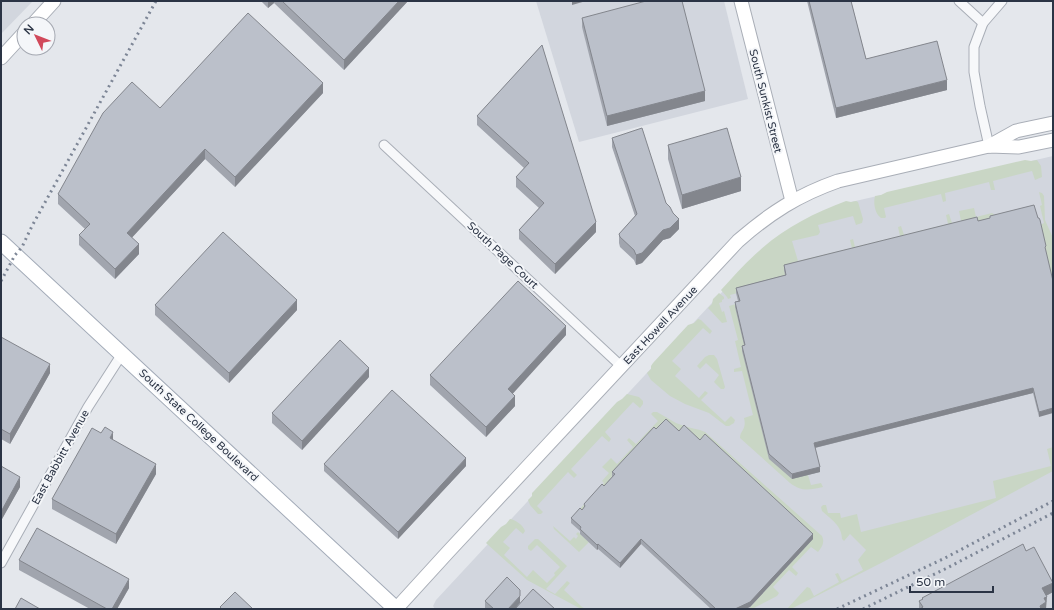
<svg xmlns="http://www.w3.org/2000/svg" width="1054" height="610" font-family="'Varela Round',sans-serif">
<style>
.built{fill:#d2d6de}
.green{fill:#c9d6c5}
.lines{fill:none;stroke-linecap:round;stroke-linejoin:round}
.street-casing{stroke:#a9aeb7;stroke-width:11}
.secondary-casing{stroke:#a9aeb7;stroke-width:15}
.primary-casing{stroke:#a3abb8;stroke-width:17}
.street{stroke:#f7f8fa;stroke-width:9}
.secondary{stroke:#fff;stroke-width:13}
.primary{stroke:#fff;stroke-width:15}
.rail{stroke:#7d8696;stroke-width:3;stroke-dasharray:2 4;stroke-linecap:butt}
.wall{fill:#a1a5ae}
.shaded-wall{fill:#83868d}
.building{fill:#bbc0ca;stroke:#83868d}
.labels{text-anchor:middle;stroke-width:4;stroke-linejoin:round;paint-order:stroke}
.street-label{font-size:11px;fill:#2b3445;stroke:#f4f6f9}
</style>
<rect width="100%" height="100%" fill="#e4e7ec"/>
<g class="built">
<path d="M1,1H33L1,34Z"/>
<path d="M536,1H724L748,99L579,142Z"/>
<path d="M1053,156V609H435L433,606L436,600L749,263L851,202Z"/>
</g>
<g class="green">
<path d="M1025,160L1031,161L1037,160L1041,166L1042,177L1035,180L1032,171L993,181L995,190H991L989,182L945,193L946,201L943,202L941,194L884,208L886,217L885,218H881C875,214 873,203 875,196L881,195L887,192Z"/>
<path d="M1039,192L1042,193L1044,196L1045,220L1053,238V286L1045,252H1046L1040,225L1044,223L1040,206L1042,205Z"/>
<path d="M846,201L851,202L856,201L858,202L863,219L862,223L856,225L853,216L818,225L820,232L818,235L792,241L798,261L852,248L850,240L853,239L855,247L900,236L898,227L901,226L904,235L948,224L946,215L949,214L952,223L961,221L959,211L974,208L976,217L992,213L995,215L1022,209L786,280L730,295L731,298L728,299L727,297L721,290C733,277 745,263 759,251C784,228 814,213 846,201Z"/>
<path d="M719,293L724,297V299L722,300V302L719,303L722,312L724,311L727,322L722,323L708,308L712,304L713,299Z"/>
<path d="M739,303L808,475L811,485L821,483L823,487C809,490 802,492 790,483L740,438C740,430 747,430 744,418L753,415L742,371L734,372V369L741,367L735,341L738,340L729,306Z"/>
<path d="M698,319L701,320L712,331L710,334L703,328L672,361L681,369L675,376L699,398L705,391L708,393L701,400L725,422L731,416L735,420L734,423L729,426H726L709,413L685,404L670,396L651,380L647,373L651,369V366L653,363L688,325L694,323Z"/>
<path d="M709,355H714L717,359L725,387L724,389H721L714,382L719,375L706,363L700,369L697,366L705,357Z"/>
<path d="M627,394L639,397L643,401V404L640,408L633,402L605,432L611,439L609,442L602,436L571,469L577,475L574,478L568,472L537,506L543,512L541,514H538L530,505L528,500L532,496V493L534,491L617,402L622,399Z"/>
<path d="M653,412H657L676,423L687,427L700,430L705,432L822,536C825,543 822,547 818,552L811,547L792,567L798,573L796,576L789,570L773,587L779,593L777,596L752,609H750V607L812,539L584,509L576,513L604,483L602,481L609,473L602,467L611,458L617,464L633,447L627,440L629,438L636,444L658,421L651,414Z"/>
<path d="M1053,447V471L883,562L791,609H787L807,587L810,588L814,596L839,582L835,574L838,573L842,581L863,570L858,560L866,550L850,534L844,541L842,539C842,526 831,519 822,511L821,507L823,505H826L828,513H840L841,518L857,514L861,532L996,498L993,481L1051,466L1047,449Z"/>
<path d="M510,519C516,520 523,525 525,531L523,534L516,528L503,542L510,548L504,555L527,577L533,570L547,583L555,575L554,573L560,567L537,545L531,551L528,549V546L535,539H538L567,566L546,589L555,594L567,581L570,583L564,590L582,607L586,609H581L527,580L486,543L501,527L506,524Z"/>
<path d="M553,526L570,541L574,537L576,539L578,536L576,534L578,532L589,542L579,552L554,529Z"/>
</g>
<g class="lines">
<defs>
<g id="street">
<path d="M959,1L983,23"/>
<path d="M384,145L621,366"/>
<path d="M989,146L980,106L974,72V47L983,23L1002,1"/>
<path d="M1,563L88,407L122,354"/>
</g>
<g id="secondary">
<path d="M741,1L792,201"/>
<path d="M33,24L54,1"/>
<path d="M1,58L24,33"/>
<path d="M989,146L1016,131L1053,123"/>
<path d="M396,609L448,552L738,241C770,213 798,195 838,181L989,146L1019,147L1053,140"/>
</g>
<path id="primary" d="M1,242L396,609"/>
</defs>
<use href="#street" class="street-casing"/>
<use href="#secondary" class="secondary-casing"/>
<use href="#primary" class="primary-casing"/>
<use href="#street" class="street"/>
<use href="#secondary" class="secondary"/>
<use href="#primary" class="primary"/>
<g class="rail">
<path d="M1,281L15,255L22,247L32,226L156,1"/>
<path d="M837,609L945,558L1053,501"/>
<path d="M863,609L945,569L1053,513"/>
</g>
</g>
<g class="wall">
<path d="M261,1H408L344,70L274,3L268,8Z"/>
<path d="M807,1H851L866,59L947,90L836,118Z"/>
<path d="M582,18L705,101L607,126L582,27Z"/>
<path d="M542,45L596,232L555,274L519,239V230L539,208L516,187V177L524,168L477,125V116Z"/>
<path d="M323,93L235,187L205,159L132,237L139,254L115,279L79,245V235L85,229L58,204V194L160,108Z"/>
<path d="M612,138L666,203L679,229L670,238L663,240L642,263L636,265L634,260L620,247L619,243V234L635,216L612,147Z"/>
<path d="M668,145L741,191L682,209L668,159Z"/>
<path d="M990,216L1046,251L1039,417L1033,393L815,448L820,472L792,479L769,459L742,351V346L744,345L735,307V302L738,301L736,293V288L785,275L784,270V265L978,221L990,218Z"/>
<path d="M155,305L297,310L229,383L155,315Z"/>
<path d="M566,335L512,393L515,406L486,437L430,385V375Z"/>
<path d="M1,337L50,373L10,444L1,439Z"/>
<path d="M369,377L302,450L272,423V413Z"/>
<path d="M656,429L679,431L700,440L813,539L750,607L745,609H711L641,544L620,568L598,549L597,550L580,534V531L571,523V518L582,510L584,508V504L604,486L612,477V472Z"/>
<path d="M113,440L156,474L116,544L52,509V499Z"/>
<path d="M324,464L466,466L398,539L324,471Z"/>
<path d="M1,466L20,487L2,519H1Z"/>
<path d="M1026,551L1053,592L1046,596V609H919V601L922,600V598Z"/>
<path d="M19,560L129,588L117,609H90L19,570Z"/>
<path d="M485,601L515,609H486L485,608Z"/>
</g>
<g class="shaded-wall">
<path d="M268,1H274V3L268,8Z"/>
<path d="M399,1H408L344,70V60Z"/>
<path d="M572,1H586L572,5Z"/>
<path d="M947,80V90L836,118V108Z"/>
<path d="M323,83V93L235,187V177Z"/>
<path d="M705,91V101L607,126V116Z"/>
<path d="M205,149V159L127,243V233Z"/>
<path d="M741,177V191L682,209V195Z"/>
<path d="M679,219V229L670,238L663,240L642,263L636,265V255L663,230Z"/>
<path d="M596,222V232L555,274V264Z"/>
<path d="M139,244V254L115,279V269Z"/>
<path d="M297,300V310L229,383V373Z"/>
<path d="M566,326V335L508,399V389Z"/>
<path d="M50,364V373L10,444V434Z"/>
<path d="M369,368V377L302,450V441Z"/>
<path d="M1033,388V393L814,448V443Z"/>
<path d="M515,396V406L486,437V427Z"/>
<path d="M1053,408V413L1039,417V412Z"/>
<path d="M113,432V442L110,438Z"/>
<path d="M466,458V466L398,539V532Z"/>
<path d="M156,464V474L116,544V534Z"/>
<path d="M820,467V472L792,479V474Z"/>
<path d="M20,477V487L2,519V510Z"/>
<path d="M813,534V539L750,607L745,609H735Z"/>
<path d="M641,539V544L620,568V563Z"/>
<path d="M598,544V549L597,550V545Z"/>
<path d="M129,579V588L117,609H112Z"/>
<path d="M1053,583V592L1042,598V588Z"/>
<path d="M520,596V603L515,609H508Z"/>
<path d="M1047,597L1046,609H1040V606L1044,598Z"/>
</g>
<g class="building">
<path d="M282,1H399L344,60Z"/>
<path d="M646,1H682L705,91L607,116L582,18Z"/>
<path d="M809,1H851L866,59L937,41L947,80L836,108Z"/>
<path d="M248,13L323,83L235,177L205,149L127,233L139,244L115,269L79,235L90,224L58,194L103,113L132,82L160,108Z"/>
<path d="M542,45L596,222L555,264L519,230L544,203L516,177L529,163L477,116Z"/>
<path d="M642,128L666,203L670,207L673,213L679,219L670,228L663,230L642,253L636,255L634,250L620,237L619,234L637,214L612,138Z"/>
<path d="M727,128L741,177L682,195L668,145Z"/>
<path d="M1034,205L1038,218H1039L1040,220L1046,246L1045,247L1053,281V408L1039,412L1033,388L814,443L820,467L792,474L769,454L742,346L745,345L735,302L740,301L736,288L786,275L784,265L977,217L978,221L990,218V216Z"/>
<path d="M223,232L297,300L229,373L155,305Z"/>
<path d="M518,281L566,326L508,389L515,396L486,427L430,375Z"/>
<path d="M1,337L50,364L10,434L1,429Z"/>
<path d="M340,340L369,368L302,441L272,413Z"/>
<path d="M392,390L466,458L398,532L324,464Z"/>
<path d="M666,419L679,431L684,425L700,440L705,434L813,534L750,602L735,609H716L641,539L620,563L598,544L597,545L580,529L581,527L571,518L580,508L582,510L585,506L584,504L602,484L604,486L615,474L612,472L654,427L656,429Z"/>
<path d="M105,427L113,432L110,438L156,464L116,534L52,499L92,428L101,433Z"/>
<path d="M1,466L20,477L2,510L1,509Z"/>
<path d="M37,528L129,579L112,609H107L19,560Z"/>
<path d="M1023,544L1026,551L1034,547L1053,583L1042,588L1047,597L1044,598L1046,602L1040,606L1041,609H920L923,607L919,601L923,599L922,598Z"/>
<path d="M507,577L520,590V596L508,609H494L485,601Z"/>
<path d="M533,589L555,609H515Z"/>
<path d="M235,592L253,609H222L220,607Z"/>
<path d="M21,598L40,609H15Z"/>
</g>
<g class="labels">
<g class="street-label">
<text transform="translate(766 101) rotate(76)" y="4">South Sunkist Street</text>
<text transform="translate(503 255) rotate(43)" y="4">South Page Court</text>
<text transform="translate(660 325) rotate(-47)" y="4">East Howell Avenue</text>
<text transform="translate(199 425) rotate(43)" y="4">South State College Boulevard</text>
<text transform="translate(60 457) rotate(-61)" y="4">East Babbitt Avenue</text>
</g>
</g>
<rect width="1054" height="610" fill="none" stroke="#2b3445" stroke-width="4"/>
<g transform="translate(36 36) rotate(313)"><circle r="19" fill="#f4f6f9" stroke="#a4a8b1"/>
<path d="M0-3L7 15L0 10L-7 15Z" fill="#d1495b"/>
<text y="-6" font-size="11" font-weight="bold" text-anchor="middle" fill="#2b3445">N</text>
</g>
<path d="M910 586v6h83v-6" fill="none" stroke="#2b3445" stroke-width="2"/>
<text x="916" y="586" font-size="12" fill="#2b3445" stroke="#f4f6f9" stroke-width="3" paint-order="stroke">50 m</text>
</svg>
